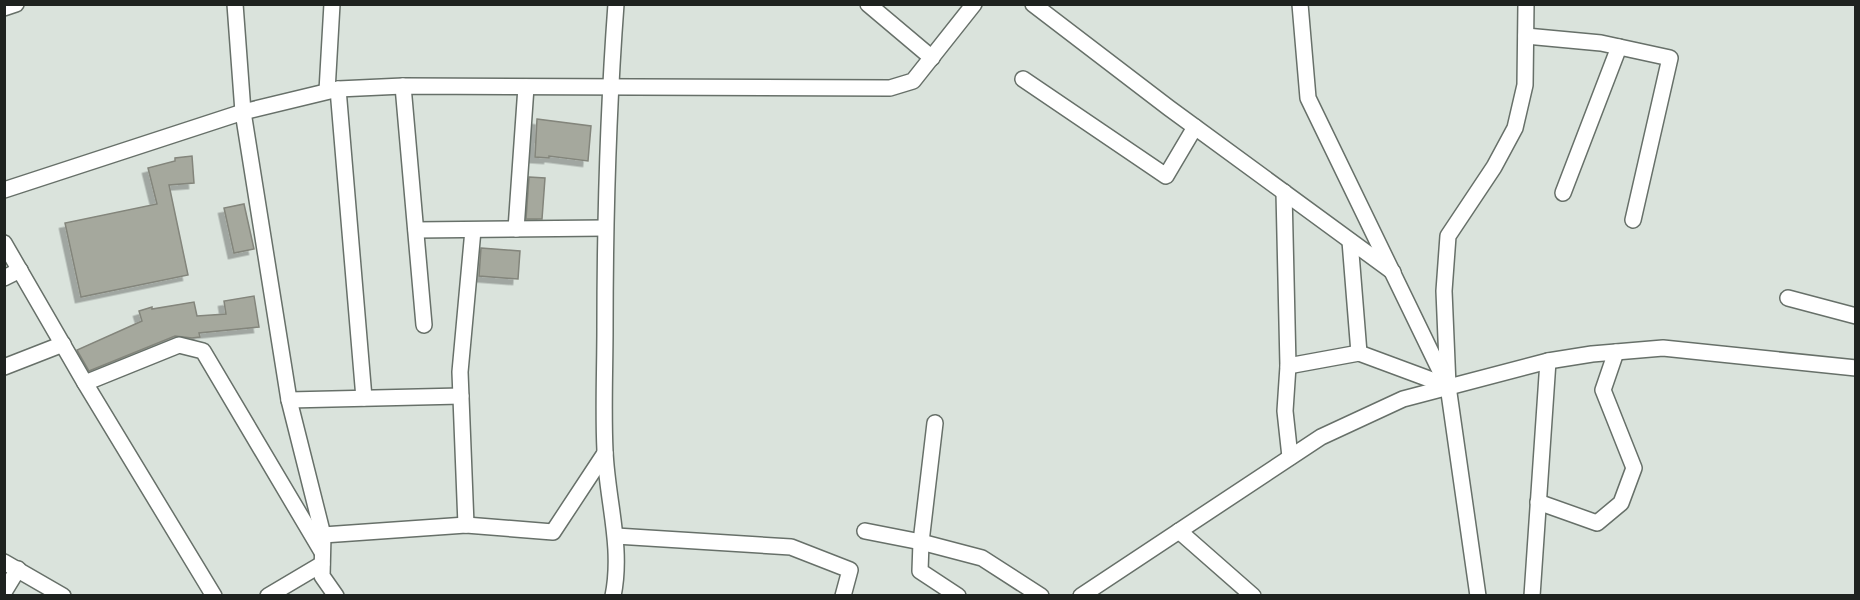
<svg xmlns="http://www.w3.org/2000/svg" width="1860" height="600" font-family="Jost,sans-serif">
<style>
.building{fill:#a5a89d;stroke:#83857b;stroke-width:1.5;filter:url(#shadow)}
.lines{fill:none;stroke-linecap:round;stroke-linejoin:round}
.minor-casing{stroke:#677069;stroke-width:18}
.minor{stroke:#fff;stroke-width:15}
</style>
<defs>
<filter id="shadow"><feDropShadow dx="-5.5" dy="5.5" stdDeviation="0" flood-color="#0004"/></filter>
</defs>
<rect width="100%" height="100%" fill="#dae3dc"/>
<g class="building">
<path d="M537,119L591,126L588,161L549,156V158L535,157Z"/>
<path d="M192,156L194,183L169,185L188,275L81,297L65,223L157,204L148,168L175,161V158Z"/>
<path d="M529,177L545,178L542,219H526Z"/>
<path d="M244,204L254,249L234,253L224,208Z"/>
<path d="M481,248L520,251L518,279L479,276Z"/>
<path d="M254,296L259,327L199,333L200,337L192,338L175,336L89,371L77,350L142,321L139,311L152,307V309L194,302L197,316L226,314L224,301Z"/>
</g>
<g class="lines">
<defs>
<g id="minor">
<path d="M235,4L243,112L289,400L323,535L322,576L336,596"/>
<path d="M868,4L932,58"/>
<path d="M1033,4L1169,108L1393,272"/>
<path d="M1300,4L1308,98L1445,381"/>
<path d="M4,8L16,4"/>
<path d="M1526,36L1601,43L1670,58L1633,220"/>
<path d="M1023,79L1166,176L1195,127"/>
<path d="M403,86L424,325"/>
<path d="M338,89L364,398"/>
<path d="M327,91L332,4"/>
<path d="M4,190L243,112L338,89L403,86L890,88L913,81L974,4"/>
<path d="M1284,192L1288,366L1285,411L1290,457"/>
<path d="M1563,193L1619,47"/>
<path d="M516,229L526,87"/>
<path d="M416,230L605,228"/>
<path d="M1350,241L1359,353"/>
<path d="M4,243L85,383L214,596"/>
<path d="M4,278L20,270"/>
<path d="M1788,298L1856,316"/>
<path d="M1288,366L1359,353L1448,386"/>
<path d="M4,367L63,344"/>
<path d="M85,383L179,345L203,351L322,552"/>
<path d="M289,400L461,396"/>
<path d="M935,423L921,542L920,571L958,596"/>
<path d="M1538,502L1597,523L1621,503L1634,468L1603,390L1616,352"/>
<path d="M466,525L460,372L473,230"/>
<path d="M865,531L921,542L982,558L1041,596"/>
<path d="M1179,531L1253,596"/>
<path d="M323,535L466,525L553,532L605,453"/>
<path d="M616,536L791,547L850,570L843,596"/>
<path d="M4,562L63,596"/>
<path d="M4,592L18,569"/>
<path d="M268,596L322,564"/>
<path d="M613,596C623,547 607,500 605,451C603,410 605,369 605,328C605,220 608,112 616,4"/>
<path d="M1081,596L1321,437L1403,399L1548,361L1592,354L1663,348L1856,368"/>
<path d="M1478,596L1448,386L1444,291L1448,236L1494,167L1515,128L1525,85L1526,4"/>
<path d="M1532,596L1548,361"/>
</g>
</defs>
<use href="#minor" class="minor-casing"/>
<use href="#minor" class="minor"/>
</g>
<rect width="1860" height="600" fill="none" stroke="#1e221f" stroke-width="12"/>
</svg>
